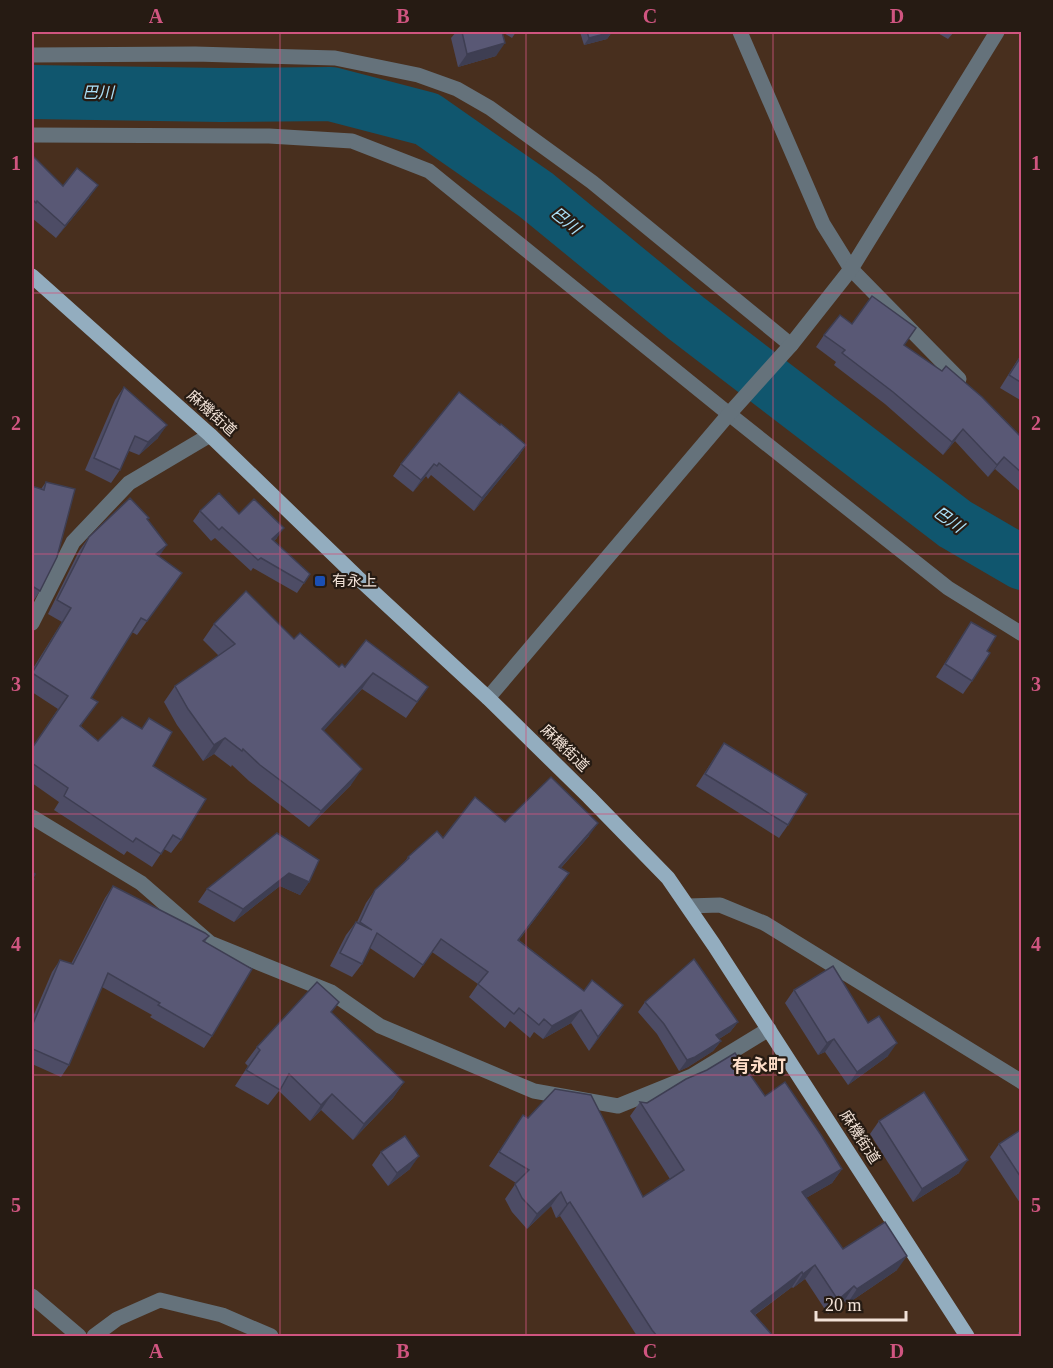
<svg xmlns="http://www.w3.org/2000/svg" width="1053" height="1368" font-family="'Times New Roman','Noto Sans JP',serif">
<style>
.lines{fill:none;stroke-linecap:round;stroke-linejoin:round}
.river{stroke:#10566e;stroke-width:54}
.minor{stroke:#65727b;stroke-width:15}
.primary{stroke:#93adbf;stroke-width:15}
.wall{fill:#4d4c65}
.shaded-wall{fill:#3e3e52}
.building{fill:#595875;stroke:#3e3e52;stroke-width:1.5}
.grid{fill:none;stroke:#d05580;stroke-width:1.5;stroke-opacity:0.55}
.transit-dot{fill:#1a4fb4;stroke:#261b13;stroke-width:2}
.labels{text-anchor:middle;stroke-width:4.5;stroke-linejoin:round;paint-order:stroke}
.street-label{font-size:15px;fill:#f2e2d7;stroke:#261b13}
.poi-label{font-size:15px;fill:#f2e2d7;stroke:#261b13;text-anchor:start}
.water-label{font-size:16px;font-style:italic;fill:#abe0f8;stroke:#261b13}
.quarter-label{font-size:18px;font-weight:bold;fill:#fcdcc7;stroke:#261b13}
.neatline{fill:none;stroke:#d05580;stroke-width:2}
.grid-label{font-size:20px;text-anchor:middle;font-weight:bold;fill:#d05580}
</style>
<rect width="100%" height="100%" fill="#482f1e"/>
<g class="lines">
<path class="river" d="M32,92L221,95L331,94L427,119L536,195L686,318L955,524L1022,563"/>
<g class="minor">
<path d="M740,32L823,224L851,269L959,379"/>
<path d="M32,55L195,54L335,58L418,75L457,89L490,108L592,182L791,345"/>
<path d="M32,135L269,136L352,141L429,171L729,414L948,588L1022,634"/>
<path d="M32,623L73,542L129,483L210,435"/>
<path d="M488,698L729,414L791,345L851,269L997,32"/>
<path d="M32,817L141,883L210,943L331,992L380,1026L534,1091L618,1106L692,1076L769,1029"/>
<path d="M688,906L720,905L764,923L1022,1082"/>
<path d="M32,1296L79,1336"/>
<path d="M94,1336L117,1319L160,1300L222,1315L271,1336"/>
</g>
<path class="primary" d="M32,276L210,435L357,577L488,698L589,797L668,878L714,945L967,1336"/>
</g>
<g class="wall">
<path d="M456,32H516L512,38L502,32L496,56L458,67L451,38Z"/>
<path d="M580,32H612L607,39L584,45Z"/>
<path d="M936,32H954L948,39Z"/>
<path d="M32,155L63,186L89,198L56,238L32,218Z"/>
<path d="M852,324L904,345L1022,438V493L995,469L988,477L955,441L943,455L885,404L834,365L836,362L816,347L824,335Z"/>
<path d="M1022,353V401L1000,388Z"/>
<path d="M124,387L158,438L139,455L129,451L120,470L111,483L85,470L115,400Z"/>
<path d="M500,425L526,445L518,457L474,511L431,475L428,479L426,476L413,492L393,476L401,464Z"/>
<path d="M46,482L40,591L32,603V486L41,489Z"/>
<path d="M200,511L239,514L277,538L274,541L310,574L297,593L253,568L251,571L215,538L211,541L193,521Z"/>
<path d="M148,520L159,557L182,573L137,635L132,632L91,698L81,726L98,741L142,729L149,718L153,766L181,840L171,853L164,849L152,867L127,851L124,855L54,810L59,802L32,783V748L58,709L32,692V670L62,622L48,614L79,551L89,537Z"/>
<path d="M971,622L987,651L972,681L963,694L936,677Z"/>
<path d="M214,624L294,639L339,667H345L428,687L406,718L362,689L323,731L351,785L309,827L249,781L232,765L231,767L214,754L203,761L177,725L164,702L175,686L219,656L203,640Z"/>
<path d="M724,743L788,825L779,838L696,786Z"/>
<path d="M505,822L589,836L561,868L560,886L519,940L584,991L623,1005L589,1051L571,1023L543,1039L534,1032L530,1038L510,1021L505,1028L469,997L478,984L432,952L414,978L370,948L362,964L352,977L330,966L346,935L356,922H357L366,903L375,890L403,864L408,857L443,838Z"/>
<path d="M309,882L300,895L280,886L234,922L198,902L207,889Z"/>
<path d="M113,886L209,936L205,942L212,1036L204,1048L150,1017L152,1015L102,987L69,1065L61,1077L32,1064V1019L52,972L60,960L71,964L105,898Z"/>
<path d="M794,990L888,1056L848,1085L825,1052L818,1055L785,1003Z"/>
<path d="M645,1002L738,1022L730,1032L719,1039L721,1041L713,1051L688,1067L679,1071L657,1034L638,1012Z"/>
<path d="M332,1013L404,1082L393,1098L353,1140L321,1110L310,1121L279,1091L268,1105L235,1086L248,1066L245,1063L257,1047Z"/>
<path d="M765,1096L842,1169L832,1183L806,1198L843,1249L897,1270L847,1304L844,1301L828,1314L805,1279L793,1288L792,1287L755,1315L773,1336H637L560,1216L556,1218L551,1206L527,1229L512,1212L505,1199L516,1183L489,1166L523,1115L643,1197L670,1179L630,1116L640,1102L647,1103Z"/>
<path d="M879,1121L959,1173L913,1202L870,1134Z"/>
<path d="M1022,1129V1201L1020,1203L990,1157L999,1144Z"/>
<path d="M381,1152L410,1169L388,1186L372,1165Z"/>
<path d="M1022,1328V1336H1020L1018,1333Z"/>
</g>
<g class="shaded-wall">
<path d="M612,32L607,39L584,45L589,38Z"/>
<path d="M505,43L496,56L458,67L467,54Z"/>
<path d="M98,185L89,198L56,238L65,226Z"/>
<path d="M167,425L158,438L139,455L148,442Z"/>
<path d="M963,429L955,441L943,455L952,442Z"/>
<path d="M526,445L518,457L474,511L482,498Z"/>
<path d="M1004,457L995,469L988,477L997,465Z"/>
<path d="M434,464L426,476L413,492L421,480Z"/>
<path d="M284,528L277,538L264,549L272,539Z"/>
<path d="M167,545L158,558L156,554Z"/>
<path d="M373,673L362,689L311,745L322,729Z"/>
<path d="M225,738L214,754L203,761L214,745Z"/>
<path d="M362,769L351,785L309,827L321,811Z"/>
<path d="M598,823L589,836L550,880L559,867Z"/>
<path d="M289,873L309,882L300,895L280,886L234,922L243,909Z"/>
<path d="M623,1005L614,1018L589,1051L598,1037Z"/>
<path d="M581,1010L571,1023L543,1039L552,1026Z"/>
<path d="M738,1022L730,1032L709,1045L716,1035Z"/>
<path d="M834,1039L825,1052L818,1055L827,1043Z"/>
<path d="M721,1041L713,1051L688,1067L679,1071L687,1060Z"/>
<path d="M897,1043L888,1056L848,1085L857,1072Z"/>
<path d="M404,1082L393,1098L353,1140L364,1124Z"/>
<path d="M332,1094L321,1110L310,1121L321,1105Z"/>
<path d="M419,1156L410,1169L388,1186L397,1173Z"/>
<path d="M968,1160L959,1173L913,1202L922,1189Z"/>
<path d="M842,1169L832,1183L792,1206L802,1192Z"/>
<path d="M561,1192L551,1206L527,1229L537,1214Z"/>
<path d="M570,1202L560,1216L556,1218L567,1204Z"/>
<path d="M907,1256L897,1270L847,1304L857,1289Z"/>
<path d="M815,1265L805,1279L793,1288L803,1274Z"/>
<path d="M802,1272L792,1287L741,1325L751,1311Z"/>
<path d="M854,1286L844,1301L828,1314L838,1300Z"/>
</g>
<g class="building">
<path d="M462,32H502L505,43L467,54Z"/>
<path d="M587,32H612L589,38Z"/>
<path d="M32,155L63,186L77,168L98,185L65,226L37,201L36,203L32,199Z"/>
<path d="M872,296L916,328L904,345L942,371L946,366L982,397L1022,438V473L1004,457L997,465L963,429L952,442L893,392L842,353L845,350L824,335L840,315L852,324Z"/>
<path d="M1022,355V383L1009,375Z"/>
<path d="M124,387L167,425L148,442L135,436L120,470L94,458Z"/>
<path d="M459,392L500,425L501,424L526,445L482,498L439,463L437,466L434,464L421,480L401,464Z"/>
<path d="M46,482L75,489L57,557L40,591L32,586V486L44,490Z"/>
<path d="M219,493L239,514L254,499L284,528L272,539L310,574L304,583L261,558L258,560L222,527L219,530L200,511Z"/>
<path d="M130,498L149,518L147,519L167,545L156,554L182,573L147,621L141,618L91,698L98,702L80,726L98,741L122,717L142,729L149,718L172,732L153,766L206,799L181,840L173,835L161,854L136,838L133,842L64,796L68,788L32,763V748L68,696L32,673L71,608L57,600L89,537Z"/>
<path d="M246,591L294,639L300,633L339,667L342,664L345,667L366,640L428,687L417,702L373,673L322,729L362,769L321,811L260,765L243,749L242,751L225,738L214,745L188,709L175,686L235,644L214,624Z"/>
<path d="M971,622L996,636L987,651L990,653L972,681L945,664Z"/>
<path d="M724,743L807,794L788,825L705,774Z"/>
<path d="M551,777L598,823L559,867L569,873L518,940L584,991L592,980L623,1005L598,1037L581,1010L552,1026L544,1019L539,1025L519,1008L514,1014L478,984L488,972L441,939L423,965L377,933L362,964L340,953L356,922L372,930L360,922L375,890L409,858L408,857L437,831L443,838L475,797L505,822Z"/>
<path d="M277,833L319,860L309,882L289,873L243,909L207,889Z"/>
<path d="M32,872L35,874L33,878L34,879L32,884Z"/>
<path d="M113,886L205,933L209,936L203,941L252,969L212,1036L158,1005L160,1003L108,973L69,1065L33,1049L32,1057V1026L60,960L73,964Z"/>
<path d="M694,959L738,1022L716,1035L721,1041L695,1057L687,1060L664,1024L645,1002Z"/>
<path d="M833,966L868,1023L879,1016L897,1043L857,1072L834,1039L827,1043L794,990Z"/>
<path d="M317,982L339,1002L331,1012L404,1082L364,1124L332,1094L321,1105L289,1074L280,1090L246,1070L260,1050L257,1047Z"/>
<path d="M735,1053L765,1096L785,1082L821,1135L842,1169L802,1192L843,1249L885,1222L907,1256L857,1289L854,1286L838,1300L815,1265L803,1274L802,1272L751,1311L773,1336H657L652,1330L570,1202L567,1204L561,1192L537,1214L522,1198L515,1184L529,1170L499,1152L523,1115L528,1118L555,1089L591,1095L643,1197L684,1170L640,1102L647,1103L686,1079L707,1070Z"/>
<path d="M924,1092L968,1160L922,1189L879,1121Z"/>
<path d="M1022,1129V1179L999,1144Z"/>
<path d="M405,1136L419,1156L397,1173L381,1152Z"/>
</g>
<path class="grid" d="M280,32V1336M526,32V1336M773,32V1336M32,293H1022M32,554H1022M32,814H1022M32,1075H1022"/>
<rect class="transit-dot" x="314" y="575" width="12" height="12" rx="3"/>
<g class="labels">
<g class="street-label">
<text transform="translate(212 413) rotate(42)" y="5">麻機街道</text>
<text transform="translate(565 748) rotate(44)" y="5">麻機街道</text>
<text transform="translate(860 1137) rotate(57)" y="5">麻機街道</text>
</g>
<g class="poi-label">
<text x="332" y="586">有永上</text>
</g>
<g class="water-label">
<text x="98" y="98">巴川</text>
<text transform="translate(566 220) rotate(39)" y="6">巴川</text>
<text transform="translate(949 519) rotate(35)" y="6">巴川</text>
</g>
<g class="quarter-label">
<text x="759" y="1072">有永町</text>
</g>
</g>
<rect width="1053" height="1368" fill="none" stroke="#261b13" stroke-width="66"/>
<path d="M816 1311v9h90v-9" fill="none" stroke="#f2e2d7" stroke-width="3"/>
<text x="825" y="1311" font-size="18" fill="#f2e2d7" stroke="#261b13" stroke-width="4.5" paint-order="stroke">20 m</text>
<rect x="33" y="33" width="987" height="1302" class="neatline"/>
<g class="grid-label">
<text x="156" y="23">A</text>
<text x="403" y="23">B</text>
<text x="650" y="23">C</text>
<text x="897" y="23">D</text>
<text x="16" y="170">1</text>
<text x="1036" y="170">1</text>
<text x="16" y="430">2</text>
<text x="1036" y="430">2</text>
<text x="16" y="691">3</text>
<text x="1036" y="691">3</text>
<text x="16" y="951">4</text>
<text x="1036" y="951">4</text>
<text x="16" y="1212">5</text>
<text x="1036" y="1212">5</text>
<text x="156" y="1358">A</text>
<text x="403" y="1358">B</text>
<text x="650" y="1358">C</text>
<text x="897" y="1358">D</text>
</g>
</svg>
